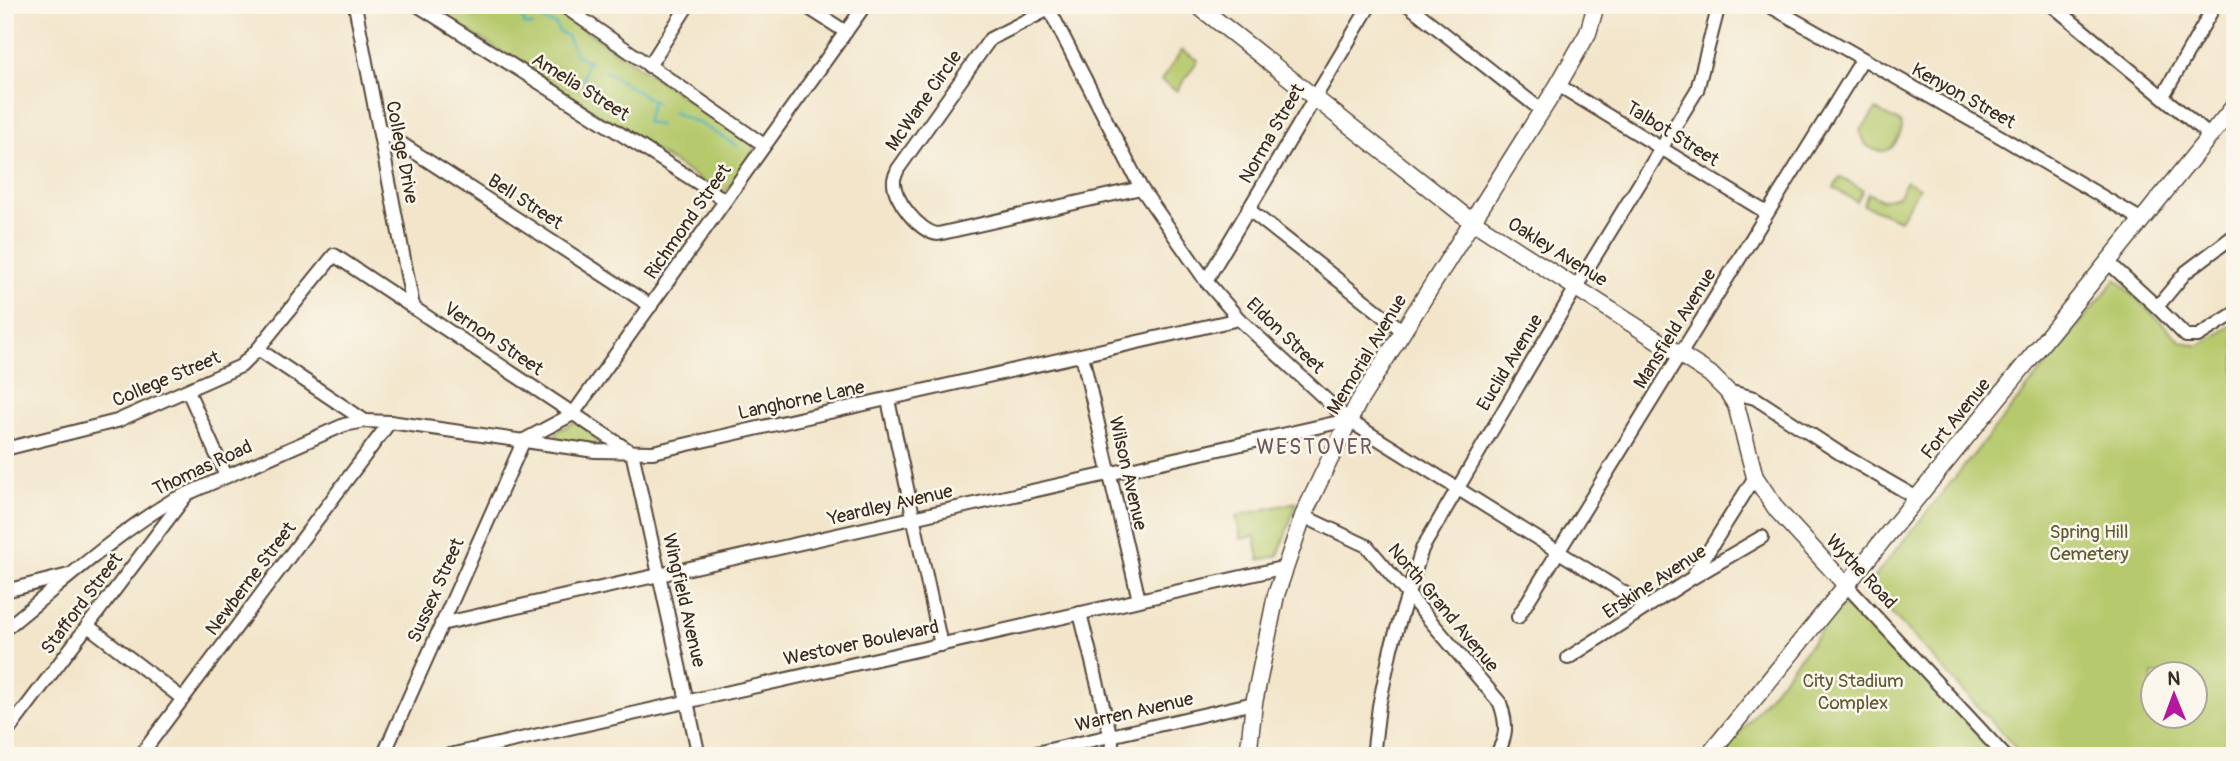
<svg xmlns="http://www.w3.org/2000/svg" width="2240" height="761" font-family="Pangolin,sans-serif">
<style>
.green{fill:#b6c96c;stroke:#787a45;stroke-width:2;fill-rule:evenodd}
.lines{fill:none;stroke-linecap:round;stroke-linejoin:round}
.stream{stroke:#41b1b8;stroke-width:2.5}
.minor-casing{stroke:#564638;stroke-width:16}
.major-casing{stroke:#564638;stroke-width:19}
.minor{stroke:#fff;stroke-width:12}
.major{stroke:#fff;stroke-width:16}
.labels{text-anchor:middle;stroke-width:5;stroke-linejoin:round;paint-order:stroke}
.street-label{font-size:19px;fill:#3b2a1e;stroke:#fbf7ec}
.park-label{font-size:19px;fill:#605a35;stroke:#fbf7ec}
.neighbourhood-label{font-size:21px;letter-spacing:2px;fill:#6d585e;stroke:#fbf7ec}
</style>
<rect width="100%" height="100%" fill="#fbf7ec"/>
<filter id="ink" filterUnits="userSpaceOnUse"><feTurbulence type="fractalNoise" baseFrequency=".0143" numOctaves="2"/><feDisplacementMap in="SourceGraphic" scale="14" xChannelSelector="R" yChannelSelector="G"/><feConvolveMatrix kernelMatrix="1 2 1 2 8 2 1 2 1" color-interpolation-filters="sRGB"/></filter>
<filter id="wash" filterUnits="userSpaceOnUse"><feTurbulence type="fractalNoise" baseFrequency=".00686" numOctaves="4" result="noise"/><feDisplacementMap in="SourceGraphic" scale="28" xChannelSelector="R" yChannelSelector="G"/><feGaussianBlur stdDeviation="1.57" result="paint"/><feColorMatrix in="noise" values="0 0 0 0 0 0 0 0 0 0 0 0 0 0 0 0 0 1.4 0 .05"/><feComposite in="paint" operator="in"/></filter>
<g filter="url(#wash)">
<rect width="100%" height="100%" fill="#f2e5ca"/>
<g class="green">
<path d="M428,5H548L756,146L724,195Z"/>
<path d="M1182,50L1198,60L1177,91L1161,81Z"/>
<path d="M1876,110L1901,123L1902,128C1896,148 1885,159 1866,145L1860,131Z"/>
<path d="M1840,177L1863,190L1857,202L1834,188Z"/>
<path d="M1907,181L1919,188L1900,220L1863,205L1868,193L1882,200L1898,196Z"/>
<path d="M2116,279L2181,341L2199,346L2235,323V756H2023L1867,586ZM2152,674H2194V716H2152Z"/>
<path d="M573,423H580L600,437L597,445L557,440L556,435L559,430Z"/>
<path d="M1297,502L1278,556L1259,560L1255,536L1241,539L1236,516Z"/>
<path d="M1852,605L1863,610L1998,756H1721L1840,607Z"/>
</g>
<g class="lines">
<g class="stream">
<path d="M519,5L525,25L533,26"/>
<path d="M543,20L556,25L559,32L567,36L576,55L592,63"/>
<path d="M587,60L583,79L596,86"/>
<path d="M605,71L656,103"/>
<path d="M652,101L646,122L659,125"/>
<path d="M672,112L702,125L738,146"/>
</g>
</g>
</g>
<g filter="url(#ink)">
<g class="lines">
<defs>
<g id="minor">
<path d="M355,5L413,306"/>
<path d="M417,5L725,200"/>
<path d="M562,5L764,145"/>
<path d="M804,5L846,32"/>
<path d="M1047,5L1141,188L1206,281L1239,319L1348,420L1647,607"/>
<path d="M1408,5L1541,110"/>
<path d="M1768,5L2001,137L2142,220"/>
<path d="M2052,5L2210,136"/>
<path d="M5,8L6,5"/>
<path d="M1049,9L990,39L898,169C897,172 894,177 894,180C892,198 920,233 938,234L1141,188"/>
<path d="M649,66L688,5"/>
<path d="M1558,85L1767,213"/>
<path d="M2163,96L2215,5"/>
<path d="M379,129L651,306"/>
<path d="M1248,209L1403,331"/>
<path d="M2108,262L2157,307L2186,336H2198L2235,313"/>
<path d="M1206,281L1370,5"/>
<path d="M2157,307L2186,272L2235,235"/>
<path d="M258,349L365,421"/>
<path d="M1082,355L1139,600"/>
<path d="M188,391L226,476"/>
<path d="M1727,391L1755,398L1841,454L1917,498"/>
<path d="M888,400L941,645"/>
<path d="M524,440L573,414L865,5"/>
<path d="M5,449L117,421L241,366L258,349L334,255L631,452"/>
<path d="M632,452L699,756"/>
<path d="M1303,516L1367,546L1500,703C1507,723 1508,738 1495,756"/>
<path d="M1694,574L1755,477"/>
<path d="M1846,585L2005,756"/>
<path d="M5,591L69,575"/>
<path d="M1080,613L1112,742L1111,756"/>
<path d="M1518,617L1862,60"/>
<path d="M441,624L1348,420"/>
<path d="M88,626L183,699"/>
<path d="M5,629C60,585 113,536 173,500L344,425L365,421L390,422L595,451L653,452L1239,319"/>
<path d="M1568,658L1692,578L1762,537"/>
<path d="M5,735L185,497"/>
<path d="M140,756L390,422"/>
<path d="M383,756L524,440"/>
<path d="M445,756L1286,567"/>
<path d="M1023,756L1254,703"/>
<path d="M1373,756L1379,706L1391,648L1422,549L1581,279L1697,90L1719,5"/>
</g>
<g id="major">
<path d="M1197,5L1466,217L1710,374L1727,391L1736,405L1755,477L1777,510L1846,585"/>
<path d="M1248,756L1254,703L1276,595L1303,516L1329,461L1358,403L1558,85L1588,33L1596,5"/>
<path d="M1708,756L2235,105"/>
</g>
</defs>
<use href="#minor" class="minor-casing"/>
<use href="#major" class="major-casing"/>
<use href="#minor" class="minor"/>
<use href="#major" class="major"/>
</g>
</g>
<g class="labels">
<g class="street-label">
<text transform="translate(581 86) rotate(32)" y="7">Amelia Street</text>
<text transform="translate(1964 95) rotate(29)" y="7">Kenyon Street</text>
<text transform="translate(923 100) rotate(-55)" y="7">McWane Circle</text>
<text transform="translate(1271 133) rotate(-60)" y="7">Norma Street</text>
<text transform="translate(1673 133) rotate(32)" y="7">Talbot Street</text>
<text transform="translate(403 152) rotate(79)" y="7">College Drive</text>
<text transform="translate(526 201) rotate(33)" y="7">Bell Street</text>
<text transform="translate(687 221) rotate(-55)" y="7">Richmond Street</text>
<text transform="translate(1558 251) rotate(32)" y="7">Oakley Avenue</text>
<text transform="translate(1674 328) rotate(-58)" y="7">Mansfield Avenue</text>
<text transform="translate(1286 335) rotate(44)" y="7">Eldon Street</text>
<text transform="translate(494 338) rotate(34)" y="7">Vernon Street</text>
<text transform="translate(1366 354) rotate(-59)" y="7">Memorial Avenue</text>
<text transform="translate(1509 362) rotate(-59)" y="7">Euclid Avenue</text>
<text transform="translate(166 378) rotate(-23)" y="7">College Street</text>
<text transform="translate(801 399) rotate(-12)" y="7">Langhorne Lane</text>
<text transform="translate(1955 418) rotate(-51)" y="7">Fort Avenue</text>
<text transform="translate(202 467) rotate(-25)" y="7">Thomas Road</text>
<text transform="translate(1129 473) rotate(77)" y="7">Wilson Avenue</text>
<text transform="translate(890 504) rotate(-13)" y="7">Yeardley Avenue</text>
<text transform="translate(1862 571) rotate(47)" y="7">Wythe Road</text>
<text transform="translate(250 578) rotate(-53)" y="7">Newberne Street</text>
<text transform="translate(1654 581) rotate(-33)" y="7">Erskine Avenue</text>
<text transform="translate(435 590) rotate(-66)" y="7">Sussex Street</text>
<text transform="translate(685 600) rotate(77)" y="7">Wingfield Avenue</text>
<text transform="translate(81 603) rotate(-53)" y="7">Stafford Street</text>
<text transform="translate(1444 607) rotate(50)" y="7">North Grand Avenue</text>
<text transform="translate(861 642) rotate(-12)" y="7">Westover Boulevard</text>
<text transform="translate(1134 711) rotate(-13)" y="7">Warren Avenue</text>
</g>
<g class="park-label">
<text x="2089" y="538">Spring Hill<tspan x="2089" dy="22">Cemetery</tspan></text>
<text x="1853" y="687">City Stadium<tspan x="1853" dy="22">Complex</tspan></text>
</g>
<g class="neighbourhood-label">
<text x="1315" y="454">WESTOVER</text>
</g>
</g>
<rect width="2240" height="761" fill="none" stroke="#fbf7ec" stroke-width="28"/>
<g transform="translate(2174 695) rotate(359)"><circle r="33" fill="#fbf7ec" stroke="#aea59a" stroke-width="2"/>
<path d="M0-5L12 26L0 18L-12 26Z" fill="#b5179e"/>
<text y="-10" font-size="19" font-weight="bold" text-anchor="middle" fill="#3b2a1e">N</text>
</g>
</svg>
